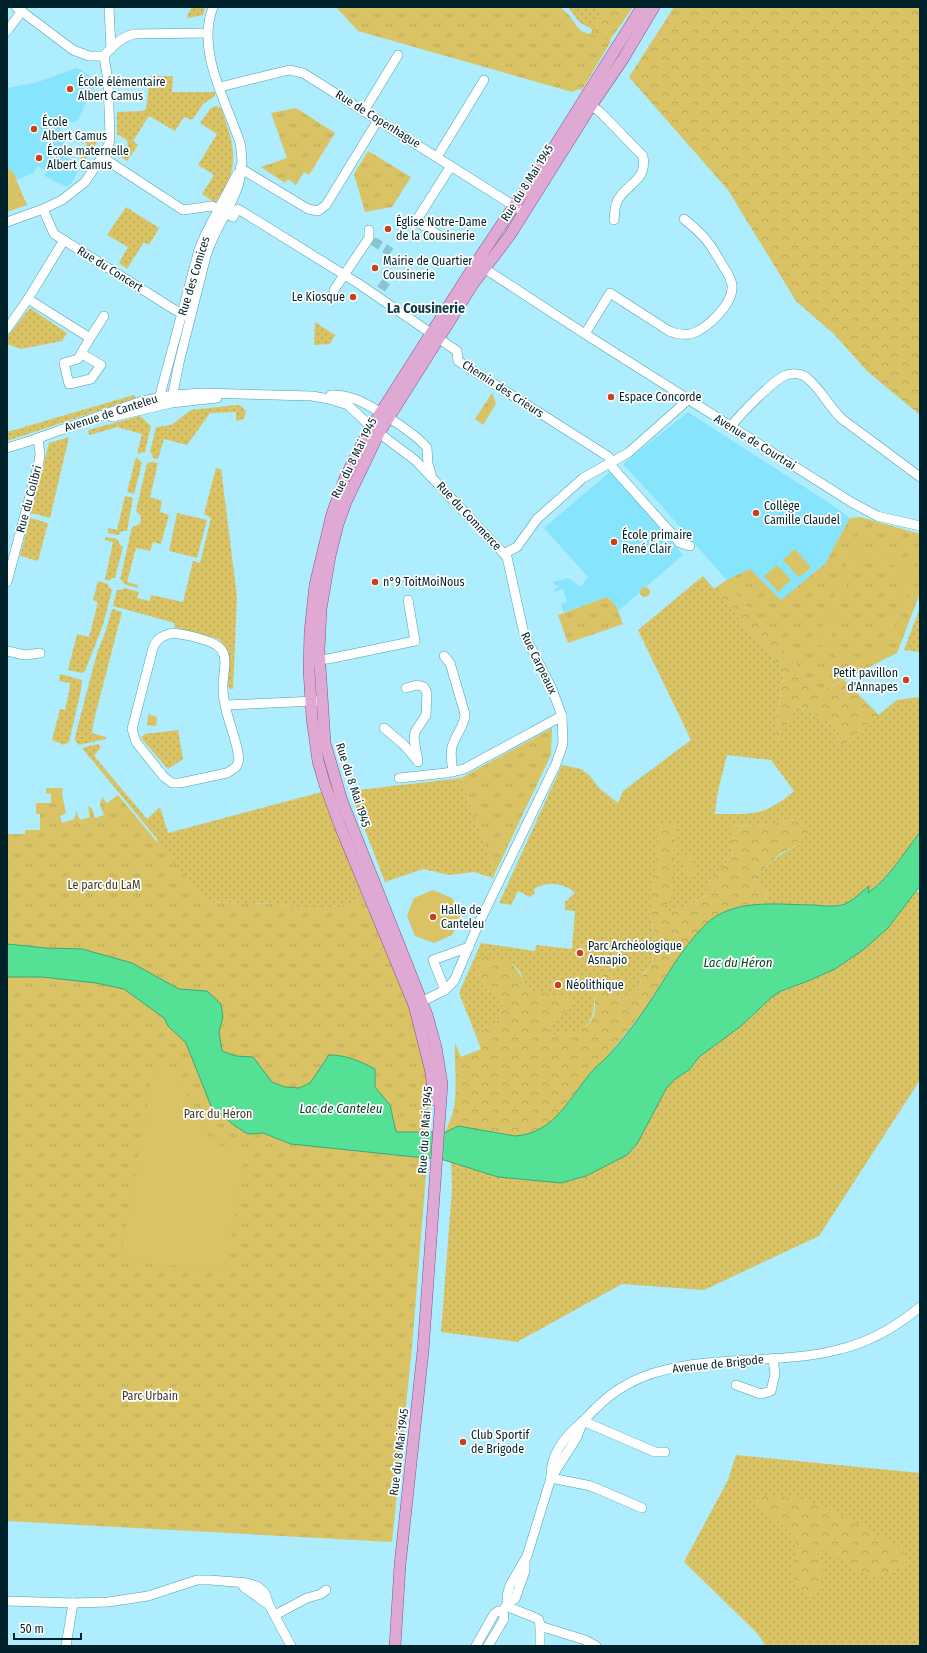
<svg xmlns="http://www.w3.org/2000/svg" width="927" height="1653" font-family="'Fira Sans Condensed',sans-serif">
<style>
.built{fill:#86e4fc}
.grass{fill:url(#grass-dots);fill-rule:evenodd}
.forest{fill:url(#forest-crowns)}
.park{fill:url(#park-tufts)}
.garden{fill:#dac365;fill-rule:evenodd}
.water{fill:#54e196;stroke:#3ba876}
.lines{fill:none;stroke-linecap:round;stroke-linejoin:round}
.minor-tunnel{stroke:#8ac4d4;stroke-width:9;stroke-dasharray:9 4.5;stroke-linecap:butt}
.minor-casing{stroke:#4da0b4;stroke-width:10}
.major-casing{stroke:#855486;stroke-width:12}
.minor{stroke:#fff;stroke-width:9}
.major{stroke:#e0a9d4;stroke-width:11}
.poi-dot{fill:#ca4117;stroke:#fff;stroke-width:1.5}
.labels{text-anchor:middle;stroke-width:3.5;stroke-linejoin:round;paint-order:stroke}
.poi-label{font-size:12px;fill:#00222a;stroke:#fff;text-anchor:start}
.street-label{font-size:12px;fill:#00222a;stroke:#fff}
.park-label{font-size:12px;fill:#403a23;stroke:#fff}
.water-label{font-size:13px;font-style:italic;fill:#013f22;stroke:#fff}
.quarter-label{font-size:14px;font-weight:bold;fill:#0f3d48;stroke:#fff}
</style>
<defs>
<pattern id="grass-dots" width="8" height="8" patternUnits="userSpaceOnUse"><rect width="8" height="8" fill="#dac365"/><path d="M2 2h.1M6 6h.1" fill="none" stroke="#b9a758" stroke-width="1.8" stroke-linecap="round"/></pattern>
<pattern id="forest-crowns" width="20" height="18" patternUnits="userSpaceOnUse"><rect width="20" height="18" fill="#dac365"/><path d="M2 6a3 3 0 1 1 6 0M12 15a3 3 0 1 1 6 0" fill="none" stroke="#b9a758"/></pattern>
<pattern id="park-tufts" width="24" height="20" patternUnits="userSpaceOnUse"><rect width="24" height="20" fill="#dac365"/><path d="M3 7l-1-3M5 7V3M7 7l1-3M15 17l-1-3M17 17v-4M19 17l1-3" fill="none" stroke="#b9a758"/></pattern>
</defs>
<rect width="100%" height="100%" fill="#adedfe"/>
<g class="built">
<path d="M76,68L79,70L80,69L98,82L88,94L86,98H88L77,122L75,121L74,123L65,119L59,134V136L66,139L59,154L76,162L78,171L71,184L66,187L45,176L47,171L37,166L35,172L17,180L13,172L7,168V88L38,82Z"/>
<path d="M688,412L838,509L850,518L825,564L761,619L659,503L623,464Z"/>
<path d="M611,471L683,555L618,611L616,606L607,597L564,612L561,604L567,602L563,589L555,592L554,589L559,587L558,585H555L553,582L568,578L581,587L588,577L544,528Z"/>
</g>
<g class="grass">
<path d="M192,7H205L203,15L188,18L187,16Z"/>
<path d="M568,7H603L593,30L579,22Z"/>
<path d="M150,76H173L172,92H215V96L203,104L192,120L184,117L175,131L149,116L133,141L138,145L127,161L121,157L128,145L127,140L117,134V112L142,111L146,109Z"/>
<path d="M215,106L221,108C229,132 240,156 228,181C225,189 220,196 215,203L202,194L214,175L198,165L217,134L200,123L211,108Z"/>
<path d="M98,137L95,146L82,164L79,149L87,147L85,140Z"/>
<path d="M126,207L159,228L149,245L144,242L127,269L119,263L128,247L107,235Z"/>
<path d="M30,308L67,333L62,341L21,349L7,344V337Z"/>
<path d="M315,322L335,335L330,344L314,345Z"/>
<path d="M134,395L136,398L7,441V432Z"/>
<path d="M237,405L241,406L246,411L244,419L236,421V412L210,413L187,445L164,439L158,459L153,458L152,454L150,452L156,427L171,425L191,410Z"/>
<path d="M140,416L151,426L145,452L137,454L142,434L117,427L90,435L88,433V430Z"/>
<path d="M69,437L50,518L31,513L49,443Z"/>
<path d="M136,457L142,463L134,494L127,492Z"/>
<path d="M153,462L158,463L150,497L162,501L160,512L169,515L161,544L153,542L150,551L136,548L127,582L138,585L137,588L124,584L122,580H120L132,527L140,524L141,516L136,511L147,463Z"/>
<path d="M216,468L221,469L237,597L233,689H230L228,686L229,653L219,639L174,627L175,623L113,606L117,590H122L124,588L139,592L137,598L150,601L151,595L183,602L193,561L200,563L211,518L204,514Z"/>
<path d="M125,496L133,498L127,531H122L118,535L108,533V528L117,530Z"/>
<path d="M177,513L207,520L197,558L169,551Z"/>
<path d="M30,518L48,523L38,561L20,556Z"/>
<path d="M106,537L117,539L121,546L123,547L115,578H112L109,581L105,579L113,542L105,540Z"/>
<path d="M703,576L784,671L775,730L778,739L798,705L836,726L839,747L897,700L920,697V832L894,868L880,884L868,894V887L849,903L840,906L762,904L768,892L761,887L758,877C771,861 781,853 800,844L796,819L756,826L731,825L733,855L708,883L706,895L693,903L661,915L663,907L667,904L650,915L656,940L651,965L643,974L639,988L633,996L625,999L616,997L612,990V984L594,996C596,1027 581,1034 552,1034L549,1031L551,1022L569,1008L526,988L520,972L513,964L487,991L495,992L503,1000C502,1024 495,1025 475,1033L459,993L481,943L535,951L536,945L572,949L575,911L565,910V902L575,893C565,883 546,881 534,889L535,893L530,897L518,891L511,905L499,903L562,765L581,769L589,775L600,789L618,803L623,791L691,740L638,630ZM727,755L771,760L794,791C763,817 754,814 715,814L718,791Z"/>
<path d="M98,581L108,584L109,587L112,590L103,625L85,671L82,673L68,670L77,634L89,637L98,602L93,600Z"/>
<path d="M920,608V652L904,650Z"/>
<path d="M112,609L122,612L94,720L92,733L106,737V739L79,745L75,740V737L97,653L105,633Z"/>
<path d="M60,674L82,680L81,690L69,742L64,745L52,740L60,709L65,710L70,687V683L59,681Z"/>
<path d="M178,730L183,759L168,769L141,738L145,734Z"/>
<path d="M98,744L101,747L94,756L147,819L160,807L168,833L322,792L363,898L346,905L324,908H303L280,904L207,902L163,851L157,842L158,840L82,748Z"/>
<path d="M461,778L495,873L493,878L474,872L449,875L423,869L385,882L350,791Z"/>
<path d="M916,892L920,893V1080L819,1236L704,1290L622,1284L517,1342L441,1332L452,1189L451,1162L498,1177L636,1144L666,1089L675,1079L689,1070L699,1057L741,1026L772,997L781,991L808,981L835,969L888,928Z"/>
<path d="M736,1455L920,1473V1646H766L757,1633L684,1562L728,1480Z"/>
</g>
<g class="forest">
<path d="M603,7H633L618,29L584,73L576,65Z"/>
<path d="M674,7H920V415L867,371L834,334L796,301L728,190L629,77Z"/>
<path d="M725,581L819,692L844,680L879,715L839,748L836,726L798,705L778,740L775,730L784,671L714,589Z"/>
<path d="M796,819L805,822L810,829L800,844L781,853L768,865L758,877L761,887L768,892L762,904L742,906L727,911L707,924L667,974L645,1009L606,1058L595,1068L554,1120L540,1130L523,1135L515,1136L446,1132C447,1125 451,1119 453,1112C458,1091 454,1065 455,1043L461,1057L481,1049L475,1033C495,1025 502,1024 503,1000C495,992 495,995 487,990C473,983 478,967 483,957C510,959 516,963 526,988L532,991L568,998L571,1002L569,1008L551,1022L549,1031L552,1034C570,1034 594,1030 595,1008C595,1000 593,990 595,983C596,979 599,975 601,972H610C613,987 607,994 625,999L633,996L639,988L643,975L651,965L656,940L650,915L659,823L676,825L672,899L663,907L661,915L693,903L706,895L708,883L733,855L730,825L756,826Z"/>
<path d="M761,1495L795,1498L822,1506L856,1522L902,1549L908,1560L904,1566L873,1579L861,1573L826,1550H818C818,1555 820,1557 822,1562C825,1572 820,1589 813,1596H805C802,1592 797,1588 795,1584C789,1574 798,1556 796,1544C793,1532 766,1511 755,1505V1500Z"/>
</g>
<g class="park">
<path d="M336,7H560L569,15L576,25L581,31L611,41L582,90L578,89L572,92L358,31Z"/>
<path d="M296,108L335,133L309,175L304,172L296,185L288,179L285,183L261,167L287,158L271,113Z"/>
<path d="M368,151L411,177L392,207L365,212L354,174Z"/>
<path d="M7,168L13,172L27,205L7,212Z"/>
<path d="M492,393L496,404L483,425L475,419Z"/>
<path d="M860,517L920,534V593L897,653L819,692L725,581L750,569L781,600L825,564L850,518Z"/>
<circle cx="645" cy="592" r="5"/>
<path d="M607,597L616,606L623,624L568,643L558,615Z"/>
<path d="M148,714L157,717L156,726L147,725Z"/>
<path d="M552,728L551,755L495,873L461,778Z"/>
<path d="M46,788H63L62,794L66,813L60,816L62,823L74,819L76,814L75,809L80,820L90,817L88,806L92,808L95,818L104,815L100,805L102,797L107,803L118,795L207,902L280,904L303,908H324L346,905L363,898L409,1005L430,1089L427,1162L412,1347L392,1542L7,1521V830L8,834H25V830H40V814H36V803H51V794L46,793Z"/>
</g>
<g class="garden">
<path d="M13,180L20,198L7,203V182Z"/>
<path d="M859,533L867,535L859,553L861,555C888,544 912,562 909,591L883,657C871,665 850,668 837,657C833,654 830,649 828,644L826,643L823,647L816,644ZM877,558C910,566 904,586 895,611C890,622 886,634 881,645C861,666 834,658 831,629C836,615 849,572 859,564C865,560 870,559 877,558Z"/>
<path d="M795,549L811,568L799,577L783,560Z"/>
<path d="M777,565L791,580L778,592L764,576Z"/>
<path d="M689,853L697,871L688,876L680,857Z"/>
<path d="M433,890L452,898L460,917L452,935L434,943L415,936L407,916L414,898Z"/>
<path d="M156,1057L179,1076L191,1110L213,1142L244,1156L225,1269L126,1262L122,1250Z"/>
</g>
<path class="water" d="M920,832V886L888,928L863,950L835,969L808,981L781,991L772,997L741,1026L699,1057L689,1070L675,1079L666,1089L637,1144L627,1155L586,1176L561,1183L498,1177L444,1160L291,1144L263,1133L248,1134L235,1126L211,1106L186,1043L168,1026L164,1018L124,989L96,983L42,977H7V944L46,948L82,949L132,963L179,989L207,991L221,1004L223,1017L219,1032L222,1051L236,1056L253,1057L272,1082L285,1087L299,1088L310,1083L329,1055C347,1055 359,1061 375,1069V1087L390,1105L396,1132H446L458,1126L515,1136C557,1133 570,1095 595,1068C598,1065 602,1062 606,1058C620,1043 634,1025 645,1009C665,980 680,950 705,925C733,897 779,905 815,905C823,906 833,907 842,905C852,902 860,893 869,886L868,893C890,877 904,853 920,832Z"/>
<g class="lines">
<g class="minor-tunnel">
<path d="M373,241L391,252"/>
<path d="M381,289L388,279"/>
</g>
<defs>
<g id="minor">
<path d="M16,7L73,50L89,56H104"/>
<path d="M109,7L111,49"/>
<path d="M7,31L22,11"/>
<path d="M220,87L289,70L303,73L519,209"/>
<path d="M586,103L599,111L643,156C647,180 630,182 619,198C614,204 615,213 614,220"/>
<path d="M364,111L398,55"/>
<path d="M102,157L183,210L212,206L233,217L238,209L359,284L457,351L458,361L609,457L613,468L680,543L690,546"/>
<path d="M437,157L484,80"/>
<path d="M240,168L308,209L318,211L326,205L378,120"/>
<path d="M43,209L54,234L175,310L188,316"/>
<path d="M7,222L43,209L62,200L85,182L102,157L109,144L110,135L108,81L104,56C112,46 121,37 134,34L207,33"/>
<path d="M438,235L416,221L451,166"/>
<path d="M479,265L585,334L851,502L877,516L920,526"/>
<path d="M334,290L369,238V230"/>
<path d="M28,299L90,338L78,359L64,363L69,384L91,379L101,365L82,354"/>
<path d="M7,329L28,299L64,240"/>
<path d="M585,334L610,293L669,331C676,334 682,335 690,334C707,330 734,303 732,285C731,278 727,272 723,266C710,243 705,236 684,219"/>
<path d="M90,338L104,316"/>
<path d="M331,395C339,395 347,396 355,399C371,405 418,435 427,448L428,464L431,474"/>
<path d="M171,403L179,363L206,256C219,214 250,191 240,143C226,100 196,52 213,7"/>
<path d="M157,406L199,250L206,233L237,174"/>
<path d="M112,417L171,403L217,398"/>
<path d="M730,427C741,414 772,381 786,375C792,373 802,373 807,378C821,389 829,407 842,419L920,477"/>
<path d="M38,438L142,401L173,395L203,393L312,396L329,399L348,405L371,427L415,460L507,557L524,634L552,689L562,716L563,744L556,764L478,925L454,981L445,990L417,1004"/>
<path d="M7,448L42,437"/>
<path d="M505,553L517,547L537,519L583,478L628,453L688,400"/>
<path d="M7,582L39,462L40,453L38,438"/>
<path d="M172,633C183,634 214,640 221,649C229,660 222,676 223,688C223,713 237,736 239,760L236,767L227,773L180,783H172L164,777L136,742L132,729L153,648C156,639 162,636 172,633Z"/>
<path d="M7,651L25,655L40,653"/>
<path d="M444,656L450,663L465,714C465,726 455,735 452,747C450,755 452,764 453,772"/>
<path d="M314,660L328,659L415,641L408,600"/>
<path d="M406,688L417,685L424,687L427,693L426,715L415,732L414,739L418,762"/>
<path d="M226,705L316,701"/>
<path d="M384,728L404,745L416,759"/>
<path d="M399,778L446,773L464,769L562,716"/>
<path d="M445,990L433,960L469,947"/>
<path d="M736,1385L761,1394L771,1391L775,1374L773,1358"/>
<path d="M583,1421L655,1452H665"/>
<path d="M551,1478C550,1455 565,1436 582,1422C587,1418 590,1413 595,1409C604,1400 615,1391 626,1385C686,1351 771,1367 837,1350C868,1343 896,1327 920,1307"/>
<path d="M551,1478L591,1486L642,1508"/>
<path d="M240,1582L245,1588L269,1605"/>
<path d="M7,1601L73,1603L108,1602L148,1596L197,1580H210L247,1583L257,1586L265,1593L269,1605L291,1646"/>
<path d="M508,1602L515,1599L525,1571V1561"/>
<path d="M506,1606L536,1618L539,1620L540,1626L585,1640L596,1646"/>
<path d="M275,1615L307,1598L321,1594L326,1590"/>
<path d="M540,1626V1646"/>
<path d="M66,1646L73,1603"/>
<path d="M476,1646L494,1614L498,1611H503"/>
<path d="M488,1646L504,1619L503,1611L508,1602L507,1596L510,1585L527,1556L551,1478L577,1437L583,1421"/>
</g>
<g id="major">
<path d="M434,1100L431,1072L414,1005L340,826L325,785L318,761L312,718L309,670L310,632L315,585L332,514L345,478L367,434L476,263L514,206L538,173L642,7"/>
<path d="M395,1646L400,1565L423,1351L442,1084L436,1047L427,1015L342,801L325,743L319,650L321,609L330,556L338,524L346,502L379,433L473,284L510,235L591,106L623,59L654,7"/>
</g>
</defs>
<use href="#minor" class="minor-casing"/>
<use href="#major" class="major-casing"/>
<use href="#minor" class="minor"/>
<use href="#major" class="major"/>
</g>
<g class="poi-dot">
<circle cx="70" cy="89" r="4"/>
<circle cx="34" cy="129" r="4"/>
<circle cx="39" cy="158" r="4"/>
<circle cx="388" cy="229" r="4"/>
<circle cx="375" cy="268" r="4"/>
<circle cx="353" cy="297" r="4"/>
<circle cx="611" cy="397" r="4"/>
<circle cx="756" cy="513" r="4"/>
<circle cx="614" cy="542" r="4"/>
<circle cx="375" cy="582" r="4"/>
<circle cx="906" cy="680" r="4"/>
<circle cx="433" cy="917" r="4"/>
<circle cx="580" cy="953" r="4"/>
<circle cx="558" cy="985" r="4"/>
<circle cx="463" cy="1442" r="4"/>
</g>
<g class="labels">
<g class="poi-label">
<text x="78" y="86">École élémentaire<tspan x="78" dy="14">Albert Camus</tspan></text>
<text x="42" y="126">École<tspan x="42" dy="14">Albert Camus</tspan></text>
<text x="47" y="155">École maternelle<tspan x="47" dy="14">Albert Camus</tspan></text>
<text x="396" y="226">Église Notre-Dame<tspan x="396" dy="14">de la Cousinerie</tspan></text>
<text x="383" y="265">Mairie de Quartier<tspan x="383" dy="14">Cousinerie</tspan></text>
<text x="345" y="301" text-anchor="end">Le Kiosque</text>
<text x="619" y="401">Espace Concorde</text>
<text x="764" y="510">Collège<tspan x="764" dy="14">Camille Claudel</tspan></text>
<text x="622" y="539">École primaire<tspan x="622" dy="14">René Clair</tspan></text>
<text x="383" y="586">n°9 ToitMoiNous</text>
<text x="898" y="677" text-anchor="end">Petit pavillon<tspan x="898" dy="14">d'Annapes</tspan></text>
<text x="441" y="914">Halle de<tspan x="441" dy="14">Canteleu</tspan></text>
<text x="588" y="950">Parc Archéologique<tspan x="588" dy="14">Asnapio</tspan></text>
<text x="566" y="989">Néolithique</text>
<text x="471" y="1439">Club Sportif<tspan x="471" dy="14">de Brigode</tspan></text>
</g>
<g class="street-label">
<text transform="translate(378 119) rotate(32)" y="4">Rue de Copenhague</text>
<text transform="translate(527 183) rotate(-58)" y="4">Rue du 8 Mai 1945</text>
<text transform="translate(110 269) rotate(32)" y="4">Rue du Concert</text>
<text transform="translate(194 276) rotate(-73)" y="4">Rue des Comices</text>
<text transform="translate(503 389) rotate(33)" y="4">Chemin des Crieurs</text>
<text transform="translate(111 413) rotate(-18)" y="4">Avenue de Canteleu</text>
<text transform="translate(755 442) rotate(32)" y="4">Avenue de Courtrai</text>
<text transform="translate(354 458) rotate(-64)" y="4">Rue du 8 Mai 1945</text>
<text transform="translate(29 499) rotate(-75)" y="4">Rue du Colibri</text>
<text transform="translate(469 516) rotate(47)" y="4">Rue du Commerce</text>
<text transform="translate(539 663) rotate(64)" y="4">Rue Carpeaux</text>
<text transform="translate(353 785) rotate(72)" y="4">Rue du 8 Mai 1945</text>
<text transform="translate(425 1130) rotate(-86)" y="4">Rue du 8 Mai 1945</text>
<text transform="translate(718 1364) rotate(-6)" y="4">Avenue de Brigode</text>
<text transform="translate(399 1452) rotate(-83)" y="4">Rue du 8 Mai 1945</text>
</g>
<g class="park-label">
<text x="104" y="889">Le parc du LaM</text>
<text x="218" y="1118">Parc du Héron</text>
<text x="150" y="1400">Parc Urbain</text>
</g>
<g class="water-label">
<text x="738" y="967">Lac du Héron</text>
<text x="341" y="1113">Lac de Canteleu</text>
</g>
<g class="quarter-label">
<text x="426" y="313">La Cousinerie</text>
</g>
</g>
<rect width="927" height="1653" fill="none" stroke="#00222a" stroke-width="16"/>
<path d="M14 1633v6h67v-6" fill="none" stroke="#00222a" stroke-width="2"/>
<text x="20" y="1633" font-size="12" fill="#00222a" stroke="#ffffff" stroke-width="3" paint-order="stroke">50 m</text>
</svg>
